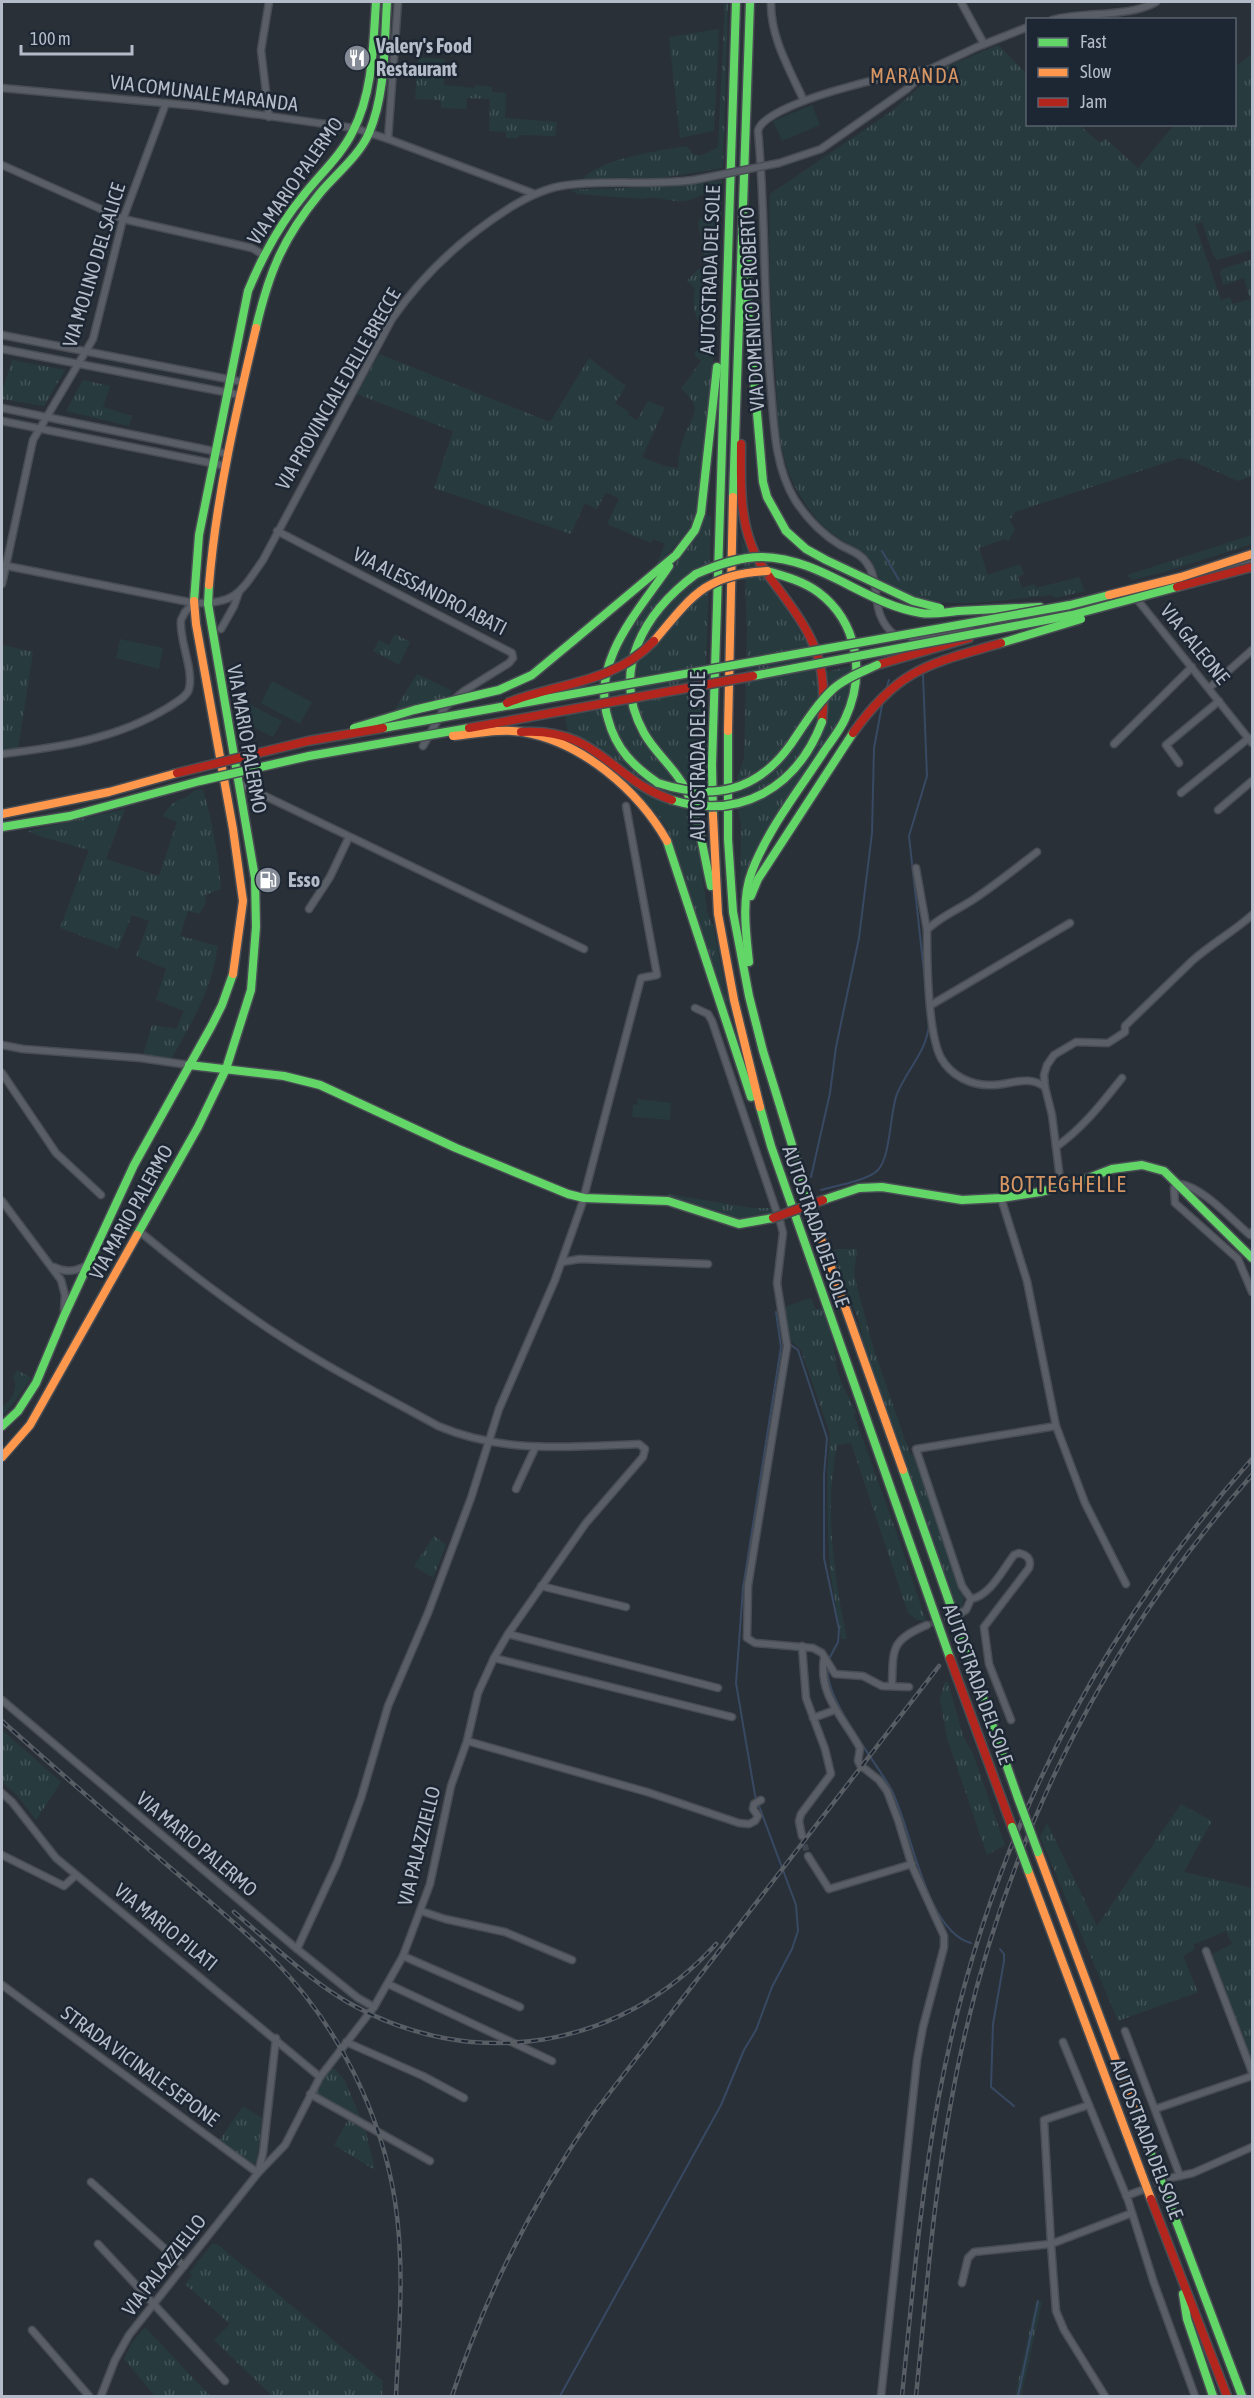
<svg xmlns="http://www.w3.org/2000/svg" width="1254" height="2398" font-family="'Asap Condensed',sans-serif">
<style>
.grass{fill:url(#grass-tufts)}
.garden{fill:#273a3e}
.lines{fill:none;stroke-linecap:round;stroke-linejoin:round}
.stream{stroke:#384963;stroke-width:2}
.street-tunnel{stroke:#3f454e;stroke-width:6;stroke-dasharray:6 3;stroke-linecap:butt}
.street-casing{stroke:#484c53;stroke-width:9}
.fast-casing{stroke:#484c53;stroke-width:11}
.slow-casing{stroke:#484c53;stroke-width:11}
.jam-casing{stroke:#484c53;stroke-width:11}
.street{stroke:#5a5e66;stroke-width:6}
.fast{stroke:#63d668;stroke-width:8}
.slow{stroke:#ff974d;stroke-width:8}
.jam{stroke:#b3261e;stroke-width:8}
.rail-casing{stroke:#595d64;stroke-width:4.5}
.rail{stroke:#1d2633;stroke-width:2;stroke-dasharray:7;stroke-linecap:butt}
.street-bridge-casing{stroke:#484c53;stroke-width:9;stroke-linecap:butt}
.fast-bridge-casing{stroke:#484c53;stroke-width:11;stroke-linecap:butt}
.slow-bridge-casing{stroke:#484c53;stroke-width:11;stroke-linecap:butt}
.jam-bridge-casing{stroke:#484c53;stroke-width:11;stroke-linecap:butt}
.street-bridge{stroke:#5a5e66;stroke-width:6}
.fast-bridge{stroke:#63d668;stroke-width:8}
.slow-bridge{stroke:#ff974d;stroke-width:8}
.jam-bridge{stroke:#b3261e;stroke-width:8}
.labels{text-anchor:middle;stroke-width:5;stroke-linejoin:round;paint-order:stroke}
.poi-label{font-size:20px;font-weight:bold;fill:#b4bcc9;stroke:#1d2633;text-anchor:start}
.street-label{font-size:20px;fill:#b4bcc9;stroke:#1d2633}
.neighbourhood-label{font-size:21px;letter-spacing:1.5px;fill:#d59563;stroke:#1d2633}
.quarter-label{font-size:22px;letter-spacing:1.5px;fill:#d59563;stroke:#1d2633}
</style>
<defs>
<pattern id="grass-tufts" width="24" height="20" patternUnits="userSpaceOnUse" patternTransform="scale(1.5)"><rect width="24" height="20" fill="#273a3e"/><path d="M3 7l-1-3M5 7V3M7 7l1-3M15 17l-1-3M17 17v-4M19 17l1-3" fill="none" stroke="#445559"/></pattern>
</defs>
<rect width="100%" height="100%" fill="#2a3038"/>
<g class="grass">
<path d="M725,2H728L723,168L661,178L582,180C597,159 662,150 687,146L693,154L701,156L718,147Z"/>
<path d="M719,29L714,131L680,138L669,37Z"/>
<path d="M998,45L1027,74L1028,124L1079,125L1100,143L1106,139L1138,168L1174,125L1234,124L1235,67L1252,54V250L1217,260L1213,255L1202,222L1195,224L1221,300L1230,297L1233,304L1250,299L1244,278L1223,285L1220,272L1222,269L1252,259V476L1238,481L1190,460L1180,458L1015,512L1010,520L1015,529L1008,542L1005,539L979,548L988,575L1020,564L1024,574L1018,577L1022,588L1034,584L1036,588L1079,577L1085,591L1055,598L1051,595C1007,599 960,610 917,597C905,594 892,585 880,579C865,543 855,552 829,531C816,521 806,505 798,492C776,455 778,408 775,367C771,309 768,252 770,194L892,111L932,76L937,80L943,76L941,69Z"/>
<path d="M418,57L445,59L444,85L474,88L475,85L492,87V92L506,93L505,118L557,122L555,136L519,135L518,138H506V132L489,131L490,99L467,98L466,109L441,108V100L415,99Z"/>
<path d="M722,180L721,226L717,249L712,397L699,504L690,529L655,568L665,544L653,539L651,543L607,524L619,499L606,492L597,509L585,503L571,534L434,488L453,431L357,394L379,354L550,422L589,358L626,386L615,403L629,412L628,415L637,420L648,401L665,408L642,457L665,466L678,468C679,456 680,445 685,434C695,412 702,407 681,389L701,361L694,355L702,341L699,338L704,330C694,317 692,305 695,288L687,281L695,272L705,265L698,221L711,209L708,192C701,195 693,200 685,201C670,203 658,195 643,199L577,194L571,190L680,186Z"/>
<path d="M12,360L65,370L44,406L2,399V386H4Z"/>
<path d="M83,380L110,386L103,407L132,416L129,426L66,411Z"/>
<path d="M704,513L711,517L704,730L699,758V772L704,821L687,782L645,727L636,701L634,673L640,647L662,607L696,570L682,578L663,595L626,673L627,705L633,724L642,741L674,779L689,813L697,837L707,911L714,929L731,1020L667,828C644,792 611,773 577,748L570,745L565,715L610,708V678L614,660L623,642L685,550Z"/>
<path d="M1252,535V544L1164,572L1132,580L1127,575Z"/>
<path d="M741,539L762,577L777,595L807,642L819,673L853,666L850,692L837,726L756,854L740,897L741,823L735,796L737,778L744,758L747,634L745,579Z"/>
<path d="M395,634L410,642L399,665L373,651L379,640L389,645Z"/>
<path d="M3,645L33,652L18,749L2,750Z"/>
<path d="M417,674L453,691L450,694L451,697L394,711Z"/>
<path d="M200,789L203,790C213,822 218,856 221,889L205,895L206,903L199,914L188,911L180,936L218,946C212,988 192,1023 171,1059L143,1055L152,1025L176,1029L184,1011L156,1000L166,969L136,956L149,921L132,915L118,949L60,928L89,850L42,837L27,831L125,809L106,859L159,876L177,822L163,816C175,795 183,803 193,791Z"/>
<path d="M668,1194L751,1208H771L775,1214L743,1220L666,1196Z"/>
<path d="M836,1249H857L854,1274L856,1283L874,1350L910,1454H914L964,1598L962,1607L956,1612L864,1346L859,1321L831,1251Z"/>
<path d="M811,1298L816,1310L823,1308C830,1327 834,1345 836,1363C838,1381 850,1397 856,1413L854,1414L857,1423L896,1531L926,1621L917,1620L908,1613L851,1443L837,1445C824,1508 834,1577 847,1639H841L830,1570L828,1531L827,1474L830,1434L801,1350L791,1341L784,1307Z"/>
<path d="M17,1370L31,1378L16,1400L2,1416V1406C12,1402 19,1387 13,1377Z"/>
<path d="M434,1536L446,1545L433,1578L414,1566Z"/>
<path d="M945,1682H948L963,1736L973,1754L1005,1845L987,1855L947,1738L940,1699Z"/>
<path d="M3,1731L61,1782L36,1820L17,1795L2,1782Z"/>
<path d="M1181,1804L1212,1821L1184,1872L1252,1888V2064L1212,1954L1232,1944L1226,1931L1193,1945L1195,1949L1183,1956L1198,1992L1118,2021L1040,1837L1047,1823L1097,1926Z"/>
<path d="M331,2069H335L344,2079L360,2116L358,2118L314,2095Z"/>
<path d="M243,2106L262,2118L257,2159L256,2163L251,2166L219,2141Z"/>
<path d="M349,2118L365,2128L375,2170L334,2145Z"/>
<path d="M212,2244H217L383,2381L382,2396H272L214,2340L230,2324L185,2284L192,2276L190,2272Z"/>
<path d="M1036,2301L1042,2302L1021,2396H1015Z"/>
<path d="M145,2327L210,2396H155L124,2359L131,2344Z"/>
</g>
<g class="garden">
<path d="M812,105L820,125L782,141L773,121Z"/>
<path d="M120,639L163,648L159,669L116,658Z"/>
<path d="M272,681L312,702L300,724L261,703Z"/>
<path d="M247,703L282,721L273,737L239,720Z"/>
<path d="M637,1099L671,1103L670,1120L632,1117L633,1104L638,1105Z"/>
</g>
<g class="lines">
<g class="stream">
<path d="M882,551L899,580"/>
<path d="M923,675L927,776L909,836L927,999"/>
<path d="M887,686L889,680"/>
<path d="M811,1177L830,1093L836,1047L859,938L872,833L874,748L883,700"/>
<path d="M821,1190C835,1186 869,1180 878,1170C891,1156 890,1111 897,1094C907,1069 928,1050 929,1023"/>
<path d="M788,1343L798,1350L827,1438L824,1475V1558L839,1629L838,1642L829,1659"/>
<path d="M828,1665C822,1696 875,1760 891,1789C912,1828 925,1931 971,1943"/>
<path d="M1000,1949L1004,1954V1961L993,2024L991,2087L1014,2106"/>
<path d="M560,2396L721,2105L744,2050L756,2030L772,1987L792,1949L798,1931L796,1905L755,1795L736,1683L743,1588L781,1347L776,1312"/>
<path d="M1018,2396L1038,2301"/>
</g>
<g class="street-tunnel">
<path d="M927,1625L955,1615"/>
<path d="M802,1836L808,1856"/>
<path d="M1145,2188L1170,2178"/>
</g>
<defs>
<g id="street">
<path d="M269,2L261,50L269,117"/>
<path d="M771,2C770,37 790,70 804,101"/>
<path d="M961,2L984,44"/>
<path d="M1052,20C1084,11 1128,18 1156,2"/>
<path d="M2,88L196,106L354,128L388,139L535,194"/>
<path d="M388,139L398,2"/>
<path d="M779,163L821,149L907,89L928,70L977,47L1028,27"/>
<path d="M2,165L123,219L252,248L262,254"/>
<path d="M2,335L243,382"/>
<path d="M2,349L240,395"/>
<path d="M2,408L228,454"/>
<path d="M2,421L226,466"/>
<path d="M277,531L512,653L513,658L509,663L464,691L445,707L423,746"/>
<path d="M2,565L194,603C236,604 240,593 263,560L392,319C424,273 463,237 511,207C526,198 543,189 561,186C605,179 650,186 694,180"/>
<path d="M1213,572L1252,560"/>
<path d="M2,584L33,440L93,339L123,219L166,103"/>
<path d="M1136,598L1252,743"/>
<path d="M221,629L234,606L239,592"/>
<path d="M896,636C867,614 883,583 866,562C860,553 849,550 840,545C822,534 806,517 795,500C775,467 774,427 771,390C763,304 766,217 758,131C763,103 900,72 928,70"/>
<path d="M912,638L970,629"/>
<path d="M1209,688L1252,650"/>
<path d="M1114,744L1192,667"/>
<path d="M2,754C61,747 117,739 169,707C176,702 187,697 189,689C194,669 179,641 181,620L185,612L194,603"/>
<path d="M1179,763L1166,745L1219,701"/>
<path d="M238,783L584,949"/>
<path d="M1181,793L1249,738"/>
<path d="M1218,810L1252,781"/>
<path d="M1037,852C1015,869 994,886 971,901C957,910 938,918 927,930C927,959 928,1033 941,1058C951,1076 972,1086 992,1085C1011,1085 1028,1074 1045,1087"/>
<path d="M916,868L927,930"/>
<path d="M309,909L330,877L349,837"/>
<path d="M931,1005L1070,923"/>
<path d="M695,1008L708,1014L712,1021L776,1210"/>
<path d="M2,1045L23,1049L140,1058L189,1065"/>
<path d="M2,1073L56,1153L101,1195"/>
<path d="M1056,1147C1083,1128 1102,1103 1122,1078"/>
<path d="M1061,1187L1052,1115L1045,1087L1044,1075L1047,1065L1054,1055L1076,1042L1108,1043L1125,1032V1026L1192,961C1211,944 1233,932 1252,915"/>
<path d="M2,1201L61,1280L65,1295L64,1311"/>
<path d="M780,1221L783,1233L777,1283L787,1346L748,1586L747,1638L755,1643L813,1648L822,1653L835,1674L863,1676L882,1686L909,1687"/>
<path d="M1252,1232L1250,1235C1233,1221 1199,1183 1177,1184L1174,1188L1175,1203L1238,1259L1252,1292"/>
<path d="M562,1262L580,1259L708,1264"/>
<path d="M54,1267C65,1273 77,1271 87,1265"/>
<path d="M1056,1426L1085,1503L1126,1584"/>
<path d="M516,1489L535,1448"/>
<path d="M541,1586L626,1607"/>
<path d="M971,1599L962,1586L916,1449L1056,1426L1027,1281L1001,1198"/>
<path d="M959,1614L966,1610L971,1599C990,1596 1003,1569 1014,1555L1019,1553C1027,1555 1032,1559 1029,1568L984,1627L989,1664L1011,1720"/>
<path d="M508,1634L718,1688"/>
<path d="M802,1646L806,1698L825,1749L831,1774L801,1814L799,1821L802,1836"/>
<path d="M494,1658L732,1717"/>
<path d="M824,1658C818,1696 844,1718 860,1748L858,1761L860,1765L879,1780L887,1791L898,1820L912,1866L944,1936V1947L923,2027L917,2060L881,2396"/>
<path d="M892,1685C893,1648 891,1640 927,1625"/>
<path d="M2,1700L297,1949L358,1998L374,2007"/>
<path d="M813,1718L835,1710"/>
<path d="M467,1741L647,1792L739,1823L749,1824L755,1821L758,1816L753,1809L754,1804L761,1800"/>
<path d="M2,1793L12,1802L56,1858L320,2077"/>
<path d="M2,1855L64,1886L76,1875"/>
<path d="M808,1856L829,1889L912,1864"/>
<path d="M421,1911L445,1919L505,1932L572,1960"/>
<path d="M297,1949L337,1863L361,1798L388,1706L428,1613L471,1498L499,1409L555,1280L582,1204L641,978L657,975L626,806"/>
<path d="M1206,1951L1252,2072"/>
<path d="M403,1956L520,2007"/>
<path d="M388,1984L552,2061"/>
<path d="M2,1985L258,2173L263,2153L276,2038"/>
<path d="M1125,2031L1180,2176"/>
<path d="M346,2042L423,2076L464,2098"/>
<path d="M1063,2042L1128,2200L1154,2283L1195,2396"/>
<path d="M310,2094L430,2161"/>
<path d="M1089,2105L1044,2120L1051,2244L1132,2213"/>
<path d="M1155,2109L1252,2076"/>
<path d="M1170,2178L1193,2173L1252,2147"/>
<path d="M91,2182L184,2266"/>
<path d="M1126,2196L1142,2190"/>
<path d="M98,2244L225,2381"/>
<path d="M962,2283L968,2258L974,2252L1051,2244L1056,2311L1064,2330L1105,2396"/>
<path d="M32,2330L89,2396"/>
<path d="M101,2396L115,2360L129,2335L258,2173L285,2145L320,2077L374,2007L403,1956L430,1884L451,1786L467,1741L478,1693L494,1658L508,1634L586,1523L643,1457L645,1449L639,1444C570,1447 504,1454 438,1426C395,1402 351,1380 310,1355C250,1319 193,1276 139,1231"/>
</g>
<g id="fast">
<path d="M748,258V309L763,482L767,497L786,531"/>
<path d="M256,328C269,272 283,238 320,193C336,174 359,156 369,133C386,92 384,46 387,2"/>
<path d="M733,497L750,2"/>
<path d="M696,574C645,612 609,670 644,733C655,753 674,767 685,788C700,820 703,852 711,886"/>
<path d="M194,601L199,535L248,291C262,257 279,225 303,196C319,175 341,156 353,131C373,92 373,46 376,2"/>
<path d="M958,611L1040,607"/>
<path d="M573,641L676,555L695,530L701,513L717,367"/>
<path d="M728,731V839L733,912L749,996L763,1051L821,1239"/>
<path d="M658,783C633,766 616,749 608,719C590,661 639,611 669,566"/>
<path d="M713,815L712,765L736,2"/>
<path d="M667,841L751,1097"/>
<path d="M751,896L758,879L853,733"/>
<path d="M749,962C746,933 741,899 752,871C769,827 800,789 825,750C832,740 840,730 845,719C866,674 858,622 818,592C803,581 784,576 767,571"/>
<path d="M189,1065L284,1076L320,1085L456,1148L568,1194L584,1198L668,1201L739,1224L773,1218"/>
<path d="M760,1107L771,1146L950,1658"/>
<path d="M823,1200L859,1188L882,1187L962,1200L1001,1198L1040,1192L1073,1184L1112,1169L1142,1165L1164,1171L1252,1258"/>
<path d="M137,1235L198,1127L226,1069L251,990L256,927L255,878L208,604L209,585"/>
<path d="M2,1426L18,1411L36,1383L64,1316L134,1165L212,1025L222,1005L233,974"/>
<path d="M903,1470L1018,1798"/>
<path d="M1134,2109L1242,2396"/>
<path d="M1183,2294L1187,2319L1213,2396"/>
</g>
<g id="slow">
<path d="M209,585C216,498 236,412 256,328"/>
<path d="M194,601L196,624L233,829L243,901L233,974"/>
<path d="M728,731L733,497"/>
<path d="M713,815L718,914L734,1000L760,1107"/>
<path d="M821,1239L903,1470"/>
<path d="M2,1457L30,1425L137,1235"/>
<path d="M1038,1852L1134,2109"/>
<path d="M1028,1870L1151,2199"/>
</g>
<g id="jam">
<path d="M741,444C741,477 739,512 751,544C757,562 769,576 780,591C815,638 828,663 822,722"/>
<path d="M877,665L969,638"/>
<path d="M950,1658L1012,1827"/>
<path d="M1151,2199L1227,2396"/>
</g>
</defs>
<use href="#street" class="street-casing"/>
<use href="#fast" class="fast-casing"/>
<use href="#slow" class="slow-casing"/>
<use href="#jam" class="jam-casing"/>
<use href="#street" class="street"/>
<use href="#fast" class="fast"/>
<use href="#slow" class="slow"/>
<use href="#jam" class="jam"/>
<defs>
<g id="rail">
<path d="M2,1721C56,1769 111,1817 166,1864C203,1896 241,1927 275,1961C338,2026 381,2112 395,2201C405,2266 399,2332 396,2396"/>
<path d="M234,1912C271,1943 307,1979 349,2003C473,2073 620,2050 716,1944"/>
<path d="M452,2396C485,2296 534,2200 594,2113L939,1666"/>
<path d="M902,2396C912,2298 920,2199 938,2101C983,1858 1089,1643 1252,1459"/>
<path d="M916,2396C926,2298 933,2199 951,2102C993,1867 1094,1653 1252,1475"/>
</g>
</defs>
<use href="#rail" class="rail-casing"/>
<use href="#rail" class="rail"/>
<defs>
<path id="street-bridge" d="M694,180L779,163"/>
<g id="fast-bridge">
<path d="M786,531L806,549L826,560L913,601L940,608"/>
<path d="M696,574C717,565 739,557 762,557C821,558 865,604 921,613C934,615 946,612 958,611"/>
<path d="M1001,643L1081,619"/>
<path d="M753,676L1072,615L1177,587"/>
<path d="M354,728L414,710L499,690L532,675L573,641"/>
<path d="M383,728L1070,605L1109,595"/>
<path d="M658,783C713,801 757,792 791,744C804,725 816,705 833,689C845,678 862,672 877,665"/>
<path d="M672,800C741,821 797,787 822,722"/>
<path d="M2,827L70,816L200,781L309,756L469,728"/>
<path d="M1018,1798L1038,1852"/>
<path d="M1012,1827L1028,1870"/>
</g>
<g id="slow-bridge">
<path d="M1109,595L1181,577L1252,554"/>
<path d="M654,641C691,597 705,574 767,571"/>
<path d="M453,736C475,734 500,728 523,732C582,742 638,790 667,841"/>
<path d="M2,814L109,792L177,773"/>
</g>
<g id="jam-bridge">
<path d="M1177,587L1252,567"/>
<path d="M507,703C557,683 615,683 654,641"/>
<path d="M469,728L753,676"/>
<path d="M521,732C598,727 611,780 672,800"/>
<path d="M853,733C899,668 929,664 1001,643"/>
<path d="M177,773L308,741L383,728"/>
<path d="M773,1218L823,1200"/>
</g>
</defs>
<use href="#street-bridge" class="street-bridge-casing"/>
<use href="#fast-bridge" class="fast-bridge-casing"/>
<use href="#slow-bridge" class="slow-bridge-casing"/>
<use href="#jam-bridge" class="jam-bridge-casing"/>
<use href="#street-bridge" class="street-bridge"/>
<use href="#fast-bridge" class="fast-bridge"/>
<use href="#slow-bridge" class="slow-bridge"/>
<use href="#jam-bridge" class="jam-bridge"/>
</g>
<defs>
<symbol id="restaurant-disc" viewBox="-11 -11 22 22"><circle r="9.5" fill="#848b96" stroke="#1d2633"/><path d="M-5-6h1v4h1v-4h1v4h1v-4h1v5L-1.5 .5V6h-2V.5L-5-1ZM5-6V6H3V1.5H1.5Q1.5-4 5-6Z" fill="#fff"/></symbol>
<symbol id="fuel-disc" viewBox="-11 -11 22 22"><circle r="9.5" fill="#848b96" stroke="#1d2633"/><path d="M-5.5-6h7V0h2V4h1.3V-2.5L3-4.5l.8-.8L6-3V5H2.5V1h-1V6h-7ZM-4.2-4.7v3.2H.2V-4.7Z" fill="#fff"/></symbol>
</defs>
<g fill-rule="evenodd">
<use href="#restaurant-disc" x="342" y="43" width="30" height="30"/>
<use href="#fuel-disc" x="253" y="865" width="30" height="30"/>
</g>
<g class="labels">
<g class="poi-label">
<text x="376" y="53">Valery's Food<tspan x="376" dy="23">Restaurant</tspan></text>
<text x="288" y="887">Esso</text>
</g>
<g class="street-label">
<text transform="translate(204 93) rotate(7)" y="7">VIA COMUNALE MARANDA</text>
<text transform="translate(295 181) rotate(-55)" y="7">VIA MARIO PALERMO</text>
<text transform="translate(94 265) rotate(-73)" y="7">VIA MOLINO DEL SALICE</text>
<text transform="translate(710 270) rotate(-88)" y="7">AUTOSTRADA DEL SOLE</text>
<text transform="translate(752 309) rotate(-93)" y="7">VIA DOMENICO DE ROBERTO</text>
<text transform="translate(338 389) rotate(-60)" y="7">VIA PROVINCIALE DELLE BRECCE</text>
<text transform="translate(430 591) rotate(27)" y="7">VIA ALESSANDRO ABATI</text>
<text transform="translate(1195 644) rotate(51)" y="7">VIA GALEONE</text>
<text transform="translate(247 739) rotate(80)" y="7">VIA MARIO PALERMO</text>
<text transform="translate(698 756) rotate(-90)" y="7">AUTOSTRADA DEL SOLE</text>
<text transform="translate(131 1212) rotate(-61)" y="7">VIA MARIO PALERMO</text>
<text transform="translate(816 1226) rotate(71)" y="7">AUTOSTRADA DEL SOLE</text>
<text transform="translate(978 1684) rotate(70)" y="7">AUTOSTRADA DEL SOLE</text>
<text transform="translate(197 1844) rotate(40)" y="7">VIA MARIO PALERMO</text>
<text transform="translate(419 1846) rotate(-76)" y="7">VIA PALAZZIELLO</text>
<text transform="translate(166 1927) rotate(39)" y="7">VIA MARIO PILATI</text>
<text transform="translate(140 2066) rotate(36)" y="7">STRADA VICINALE SEPONE</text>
<text transform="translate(1147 2139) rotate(69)" y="7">AUTOSTRADA DEL SOLE</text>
<text transform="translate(164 2265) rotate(-52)" y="7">VIA PALAZZIELLO</text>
</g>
<g class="neighbourhood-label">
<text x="915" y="83">MARANDA</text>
</g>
<g class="quarter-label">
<text x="1063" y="1192">BOTTEGHELLE</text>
</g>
</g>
<rect width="1254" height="2398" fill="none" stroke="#b4bcc9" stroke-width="6"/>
<rect x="1026" y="18" width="210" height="108" fill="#1d2633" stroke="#59626f" stroke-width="1.5"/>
<rect x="1038" y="38" width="30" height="9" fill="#63d668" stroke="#59626f" stroke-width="1.5"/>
<text x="1080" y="48" font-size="18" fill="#b4bcc9">Fast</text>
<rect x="1038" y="68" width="30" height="9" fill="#ff974d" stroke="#59626f" stroke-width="1.5"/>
<text x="1080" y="78" font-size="18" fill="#b4bcc9">Slow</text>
<rect x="1038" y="98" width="30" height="9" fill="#b3261e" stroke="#59626f" stroke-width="1.5"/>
<text x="1080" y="108" font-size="18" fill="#b4bcc9">Jam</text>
<path d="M21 45v9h111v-9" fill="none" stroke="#b4bcc9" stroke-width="3"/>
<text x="30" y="45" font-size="18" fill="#b4bcc9" stroke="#1d2633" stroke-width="4.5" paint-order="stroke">100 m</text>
</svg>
